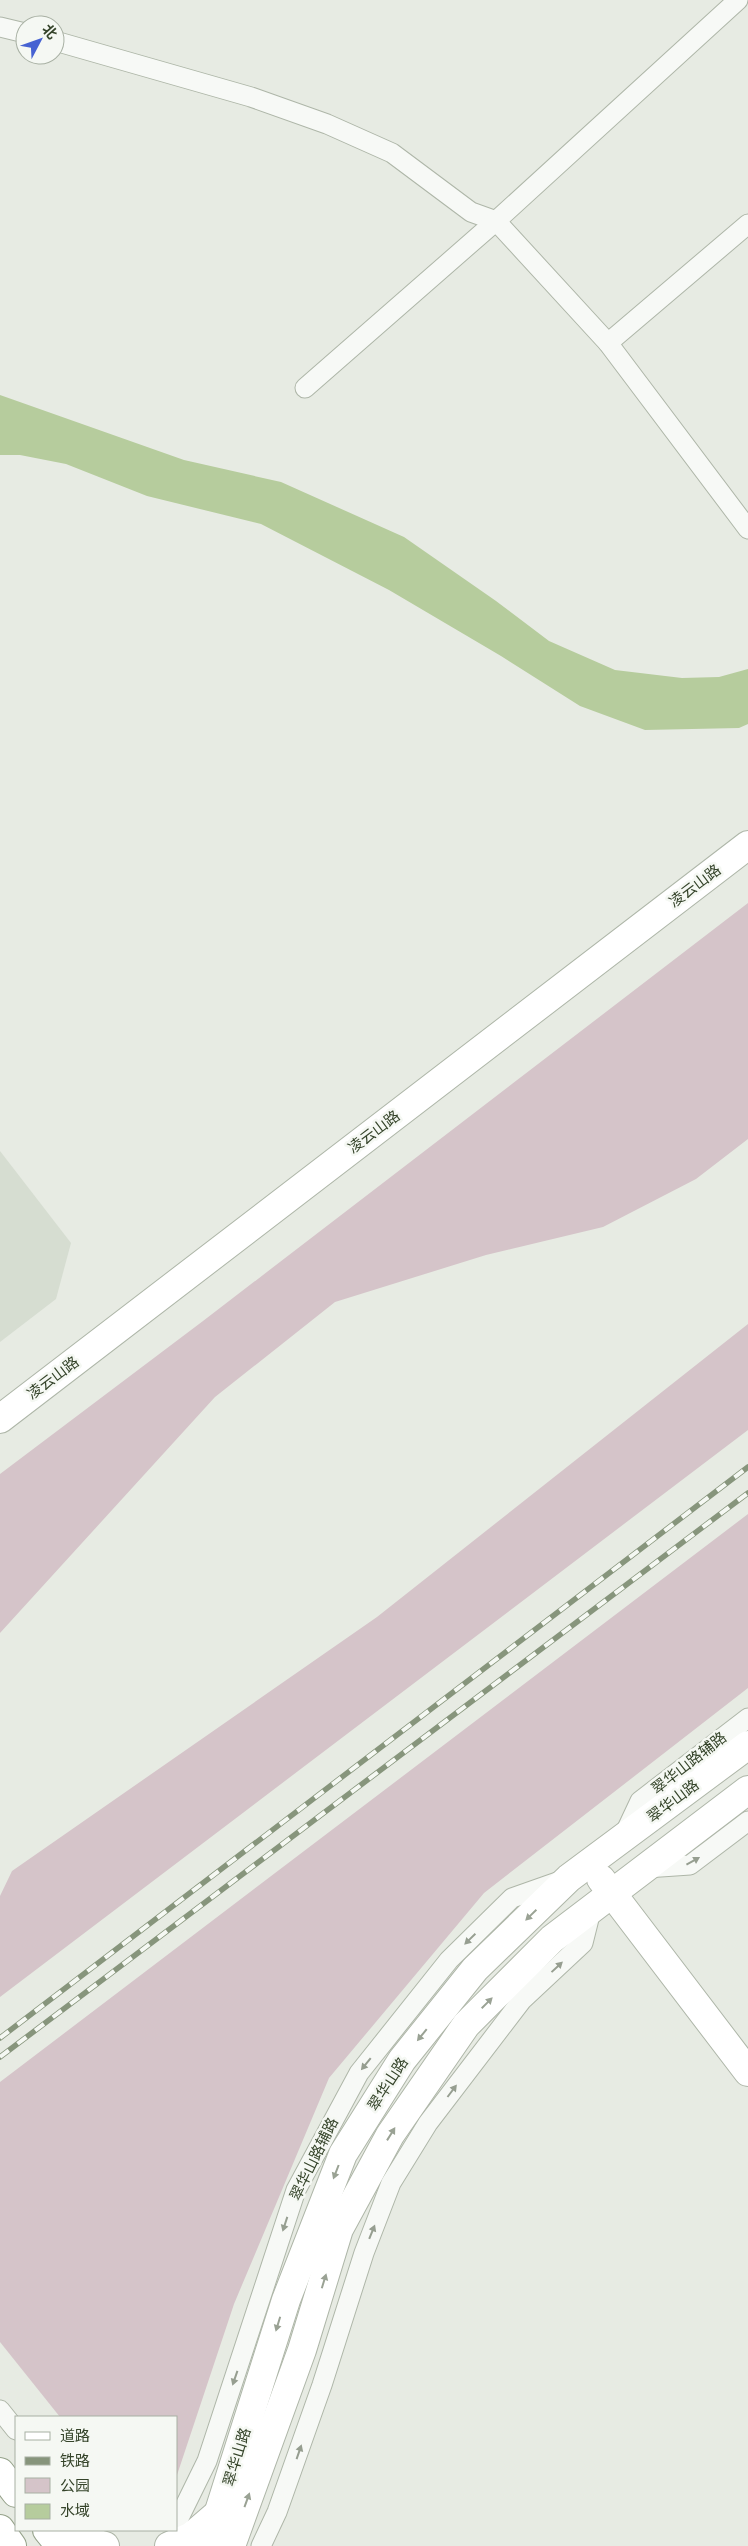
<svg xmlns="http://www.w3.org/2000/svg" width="748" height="2546" font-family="Signika,'Noto Sans SC',sans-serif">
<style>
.built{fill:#d6ddd1}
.green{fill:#d5c4c9}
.water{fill:#b6cc9d}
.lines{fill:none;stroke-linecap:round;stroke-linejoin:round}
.street-casing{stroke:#aeb6a8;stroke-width:21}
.secondary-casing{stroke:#aeb6a8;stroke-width:30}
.highway-casing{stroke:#95a28a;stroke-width:30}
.street{stroke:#f7f9f6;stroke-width:19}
.secondary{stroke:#fff;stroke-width:28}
.highway{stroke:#fff;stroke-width:28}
.rail-casing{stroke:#87957c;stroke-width:5.5}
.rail{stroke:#f5f8f3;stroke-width:4;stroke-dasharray:11;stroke-linecap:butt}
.oneway{fill:#969e90}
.oneway2{fill:#9aa294}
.labels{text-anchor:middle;stroke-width:5;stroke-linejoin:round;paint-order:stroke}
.street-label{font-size:15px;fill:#35442a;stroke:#f5f8f3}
</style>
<rect width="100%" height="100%" fill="#e7ebe3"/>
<path class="built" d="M0,1151L71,1243L56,1299L0,1342Z"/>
<g class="green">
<path d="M748,903V1139L696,1179L603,1227L486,1255L335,1302L215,1397L0,1633V1474L203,1321Z"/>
<path d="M748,1324V1430L0,1997V1896L12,1871L377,1617Z"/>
<path d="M748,1514V1688L484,1893L329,2078L234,2304L176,2478V2417H60L0,2342V2082Z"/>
</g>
<path class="water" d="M0,395L184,460L281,482L404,537L496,601L549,641L615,670L682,678L719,677L748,669V724L739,728L645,730L580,706L501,656L389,590L261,524L147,496L66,464L20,455H0Z"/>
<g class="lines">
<defs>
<g id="street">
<path d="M0,27L25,33"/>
<path d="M55,41L251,97L327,124L392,153L471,212L496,221L608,343L748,529"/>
<path d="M608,343L748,224"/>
<path d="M305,388L496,221L738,0"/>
<path d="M624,1835L640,1801L748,1718"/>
<path d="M646,1868L690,1865L748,1821"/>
<path d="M0,2410L16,2430"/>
<path d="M176,2524L207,2461L296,2190L359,2073L449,1960L512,1898L563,1880"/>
<path d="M261,2546L277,2512L322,2385L364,2253L391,2183L428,2123L522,2000L583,1943L592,1907"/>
</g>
<g id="secondary">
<path d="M0,1419L748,845"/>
<path d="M601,1879L748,2072"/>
<path d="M62,2530L73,2537L105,2546"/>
<path d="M169,2546L192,2536L220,2512"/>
<path d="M208,2546L286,2300L343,2154L402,2060L475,1969L569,1878L748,1745"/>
<path d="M231,2546L302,2350L339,2229L390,2135L466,2025L552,1939L748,1790"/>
</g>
<g id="highway">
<path d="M0,2472L16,2493"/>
<path d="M0,2529L12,2546"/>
<path d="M47,2530L60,2546"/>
</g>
</defs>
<use href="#street" class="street-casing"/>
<use href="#secondary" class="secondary-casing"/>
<use href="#highway" class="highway-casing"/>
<use href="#street" class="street"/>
<use href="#secondary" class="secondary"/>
<use href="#highway" class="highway"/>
<defs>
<g id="rail">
<path d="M0,2038L748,1467"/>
<path d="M0,2057L748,1493"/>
</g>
</defs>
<use href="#rail" class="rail-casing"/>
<use href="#rail" class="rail"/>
</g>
<defs><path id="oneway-solid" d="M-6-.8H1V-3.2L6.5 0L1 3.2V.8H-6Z" transform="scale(1.25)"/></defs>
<g class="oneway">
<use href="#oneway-solid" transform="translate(693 1861) rotate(-29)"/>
<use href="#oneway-solid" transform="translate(470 1939) rotate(136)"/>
<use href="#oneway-solid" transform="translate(557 1967) rotate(-43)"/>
<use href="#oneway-solid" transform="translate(366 2064) rotate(129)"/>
<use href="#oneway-solid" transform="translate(452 2091) rotate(-53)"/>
<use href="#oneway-solid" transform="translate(285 2224) rotate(108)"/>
<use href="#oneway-solid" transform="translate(372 2232) rotate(-68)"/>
<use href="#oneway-solid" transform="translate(235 2378) rotate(109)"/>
<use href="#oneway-solid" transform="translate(299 2452) rotate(-71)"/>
</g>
<g class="oneway2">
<use href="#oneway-solid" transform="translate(531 1915) rotate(136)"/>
<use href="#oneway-solid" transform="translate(487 2003) rotate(-45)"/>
<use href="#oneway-solid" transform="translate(422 2035) rotate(129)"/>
<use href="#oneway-solid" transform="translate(391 2134) rotate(-58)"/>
<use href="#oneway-solid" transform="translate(336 2172) rotate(111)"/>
<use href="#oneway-solid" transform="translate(324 2281) rotate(-73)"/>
<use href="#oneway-solid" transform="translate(278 2324) rotate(107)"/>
<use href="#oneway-solid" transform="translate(247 2500) rotate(-70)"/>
</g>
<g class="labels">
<g class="street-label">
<text transform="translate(695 886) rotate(-37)" y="5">凌云山路</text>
<text transform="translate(374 1132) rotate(-37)" y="5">凌云山路</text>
<text transform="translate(53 1378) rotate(-37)" y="5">凌云山路</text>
<text transform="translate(689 1763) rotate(-38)" y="5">翠华山路辅路</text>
<text transform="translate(673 1801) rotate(-37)" y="5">翠华山路</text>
<text transform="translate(388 2084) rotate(-57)" y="5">翠华山路</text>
<text transform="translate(314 2159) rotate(-64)" y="5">翠华山路辅路</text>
<text transform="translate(237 2457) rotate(-73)" y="5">翠华山路</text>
</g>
</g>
<rect x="15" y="2416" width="162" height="115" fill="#f5f8f3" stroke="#a8b0a3"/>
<rect x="25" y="2432" width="25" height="8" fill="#ffffff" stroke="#a8b0a3"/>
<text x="60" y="2441" font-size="15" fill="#35442a">道路</text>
<rect x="25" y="2457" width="25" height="8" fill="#87957c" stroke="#a8b0a3"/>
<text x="60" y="2466" font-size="15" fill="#35442a">铁路</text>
<rect x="25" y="2478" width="25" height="15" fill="#d5c4c9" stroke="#a8b0a3"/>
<text x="60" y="2491" font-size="15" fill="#35442a">公园</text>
<rect x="25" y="2504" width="25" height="15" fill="#b6cc9d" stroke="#a8b0a3"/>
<text x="60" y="2516" font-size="15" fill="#35442a">水域</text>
<g transform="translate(40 40) rotate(49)"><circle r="24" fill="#f5f8f3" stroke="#a8b0a3"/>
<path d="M0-4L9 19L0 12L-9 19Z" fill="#4662d2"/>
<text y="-8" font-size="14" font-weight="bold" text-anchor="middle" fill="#35442a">北</text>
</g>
</svg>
